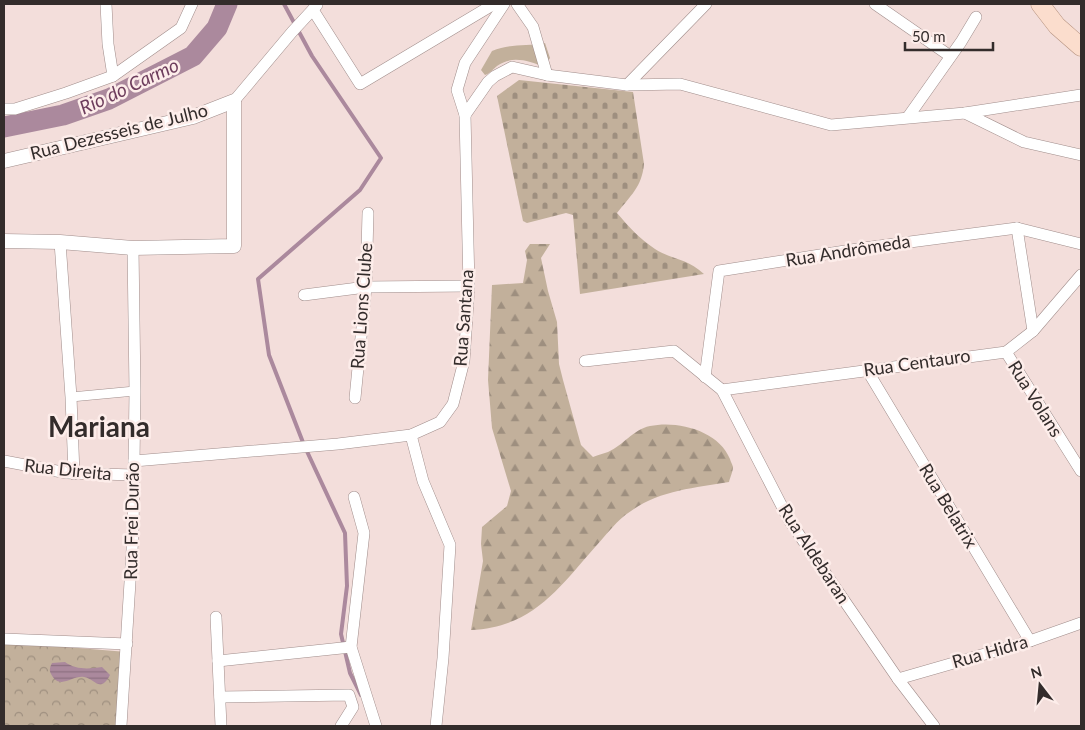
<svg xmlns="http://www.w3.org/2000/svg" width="1085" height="730" font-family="Lato,sans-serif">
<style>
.green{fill:#c2b09b}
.forest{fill:url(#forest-firs)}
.cemetery{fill:url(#cemetery-stones)}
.park{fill:url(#park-crowns)}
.water{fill:url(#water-rules)}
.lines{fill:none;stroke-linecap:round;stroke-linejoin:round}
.stream{stroke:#ab899d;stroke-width:4}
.river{stroke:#ab899d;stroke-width:21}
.pedestrian-casing{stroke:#a08d8b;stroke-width:10}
.minor-casing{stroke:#a08d8b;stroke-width:12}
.tertiary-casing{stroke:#a08d8b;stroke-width:15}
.primary-casing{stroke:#b4917e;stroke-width:19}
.pedestrian{stroke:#fff;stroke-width:9}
.minor{stroke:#fff;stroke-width:11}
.tertiary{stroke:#fff;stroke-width:14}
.primary{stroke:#fbddcd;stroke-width:18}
.labels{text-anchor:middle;stroke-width:5;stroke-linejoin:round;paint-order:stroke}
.street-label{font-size:18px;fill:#332c2b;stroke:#fdedea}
.water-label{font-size:19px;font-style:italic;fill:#6e3e5d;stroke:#fdedea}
.town-label{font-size:28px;font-weight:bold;fill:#332c2b;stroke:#fdedea}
</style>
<defs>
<pattern id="forest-firs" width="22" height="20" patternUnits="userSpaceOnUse" patternTransform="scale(1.25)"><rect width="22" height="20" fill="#c2b09b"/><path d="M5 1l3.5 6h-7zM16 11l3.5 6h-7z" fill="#9e8f7f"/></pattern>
<pattern id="cemetery-stones" width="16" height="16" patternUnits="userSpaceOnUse" patternTransform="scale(1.25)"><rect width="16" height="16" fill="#c2b09b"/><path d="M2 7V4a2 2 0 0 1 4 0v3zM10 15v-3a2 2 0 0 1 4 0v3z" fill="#9e8f7f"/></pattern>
<pattern id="park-crowns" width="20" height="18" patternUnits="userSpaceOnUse" patternTransform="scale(1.25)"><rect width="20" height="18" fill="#c2b09b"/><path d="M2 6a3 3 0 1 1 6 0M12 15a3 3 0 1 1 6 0" fill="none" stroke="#9e8f7f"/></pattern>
<pattern id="water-rules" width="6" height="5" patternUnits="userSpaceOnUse" patternTransform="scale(1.25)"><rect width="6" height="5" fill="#ab899d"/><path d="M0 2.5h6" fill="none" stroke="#8c7080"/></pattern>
</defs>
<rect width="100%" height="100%" fill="#f3dedb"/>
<path class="green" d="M545,43L550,58L544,67C529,61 512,55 497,66C492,70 491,73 485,75L481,70L492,51C510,43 526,47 545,43Z"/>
<path class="forest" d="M530,244H550L541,258L548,291L557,322L559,364L563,380L581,445L593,457C597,455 603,454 608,452C624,445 632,430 650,426C678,420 719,431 730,459C730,460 733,466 733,467C733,471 730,478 729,482C695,488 660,490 631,511C617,520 607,534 596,546C558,589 533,627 471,630L483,561L481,544L482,527L507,506L511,491L492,428L488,380L492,285L523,283L527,260L525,251Z"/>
<path class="cemetery" d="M519,80L633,92L644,164C642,187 630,196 617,213C628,226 640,239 655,249C672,260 687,258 704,274L580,294L573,215L566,213L527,223L523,221L497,96Z"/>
<path class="park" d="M5,642L127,652L118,726H4Z"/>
<path class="water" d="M65,662C76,670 89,669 102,667L110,675C100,694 94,678 84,677C72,675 60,691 51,674C49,670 50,667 52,663Z"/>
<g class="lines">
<path class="stream" d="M284,4L312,56L381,158L360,190L258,279L269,355L304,445L345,533L347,586L341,634L350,673L361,695"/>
<path class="river" d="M4,127L63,115L109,99L193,56L217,28L227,4"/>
<defs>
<path id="pedestrian" d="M71,397L135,391"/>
<g id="minor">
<path d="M106,4L108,44L113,76"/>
<path d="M517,4L533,27L547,75"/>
<path d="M875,4L950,56"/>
<path d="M313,10L360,84L494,4"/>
<path d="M627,85L706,4"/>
<path d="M234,101L292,32L317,5"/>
<path d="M4,109H15L66,93L113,76L181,28L192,4"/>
<path d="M965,113L1024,142L1081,155"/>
<path d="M465,115L488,82L495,76L512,67L547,75L627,85L680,84L831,125L965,113L1081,95"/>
<path d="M908,117L961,42L976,17"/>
<path d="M1017,228L1033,331"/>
<path d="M60,242L71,397L74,474"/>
<path d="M304,295L366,287L469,286"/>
<path d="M1006,352L1081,471"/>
<path d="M585,361L674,351L722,390L789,520L898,679L934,726"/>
<path d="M867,370L1030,641"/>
<path d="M705,377L719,271L864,248L1017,228L1081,244"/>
<path d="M722,390L1006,352L1033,331L1081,275"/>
<path d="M355,398L366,287L368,213"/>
<path d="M411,435L423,481L450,545L443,658L436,726"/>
<path d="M4,461L67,473L134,475"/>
<path d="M134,461L338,444L411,435L440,422L453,404L464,361L469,286L465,115L457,90L465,63L504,4"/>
<path d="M354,497L364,533L351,647L376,726"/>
<path d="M216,617L221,726"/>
<path d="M4,639L127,644"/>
<path d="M218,661L351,647"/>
<path d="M898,679L1030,641L1081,623"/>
<path d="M220,697L349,695L353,707L341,726"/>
<path d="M121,726L133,534L135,391L133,248"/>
</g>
<path id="tertiary" d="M4,161L193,117L234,101V246L133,248L60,242L4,241"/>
<path id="primary" d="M1040,4L1057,26L1081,47"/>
</defs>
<use href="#pedestrian" class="pedestrian-casing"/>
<use href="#minor" class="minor-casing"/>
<use href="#tertiary" class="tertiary-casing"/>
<use href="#primary" class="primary-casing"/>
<use href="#pedestrian" class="pedestrian"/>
<use href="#minor" class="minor"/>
<use href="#tertiary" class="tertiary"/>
<use href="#primary" class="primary"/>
</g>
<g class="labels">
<g class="street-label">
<text transform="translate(119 132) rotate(-14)" y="6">Rua Dezesseis de Julho</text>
<text transform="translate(848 251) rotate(-9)" y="6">Rua Andrômeda</text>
<text transform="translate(362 306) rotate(-86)" y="6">Rua Lions Clube</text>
<text transform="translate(464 318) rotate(-86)" y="6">Rua Santana</text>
<text transform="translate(917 363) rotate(-8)" y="6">Rua Centauro</text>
<text transform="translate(1035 399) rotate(58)" y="6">Rua Volans</text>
<text transform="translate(68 470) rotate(6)" y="6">Rua Direita</text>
<text transform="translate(948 506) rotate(59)" y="6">Rua Belatrix</text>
<text transform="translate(132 521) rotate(-89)" y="6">Rua Frei Durão</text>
<text transform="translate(814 554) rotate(57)" y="6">Rua Aldebaran</text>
<text transform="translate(990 652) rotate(-16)" y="6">Rua Hidra</text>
</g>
<g class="water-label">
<text transform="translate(129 86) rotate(-25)" y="7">Rio do Carmo</text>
</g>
<g class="town-label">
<text x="99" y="437">Mariana</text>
</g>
</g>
<rect width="1085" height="730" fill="none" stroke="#332c2b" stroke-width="10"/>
<g transform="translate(1040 685) rotate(344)" stroke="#fdedea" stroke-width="4" paint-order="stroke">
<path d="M0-4L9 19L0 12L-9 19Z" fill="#332c2b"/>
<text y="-8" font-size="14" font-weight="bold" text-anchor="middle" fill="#332c2b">N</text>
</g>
<path d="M905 42v8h88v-8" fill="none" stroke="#332c2b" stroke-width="2.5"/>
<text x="912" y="42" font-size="15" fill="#332c2b" stroke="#fdedea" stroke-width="4" paint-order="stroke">50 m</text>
</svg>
